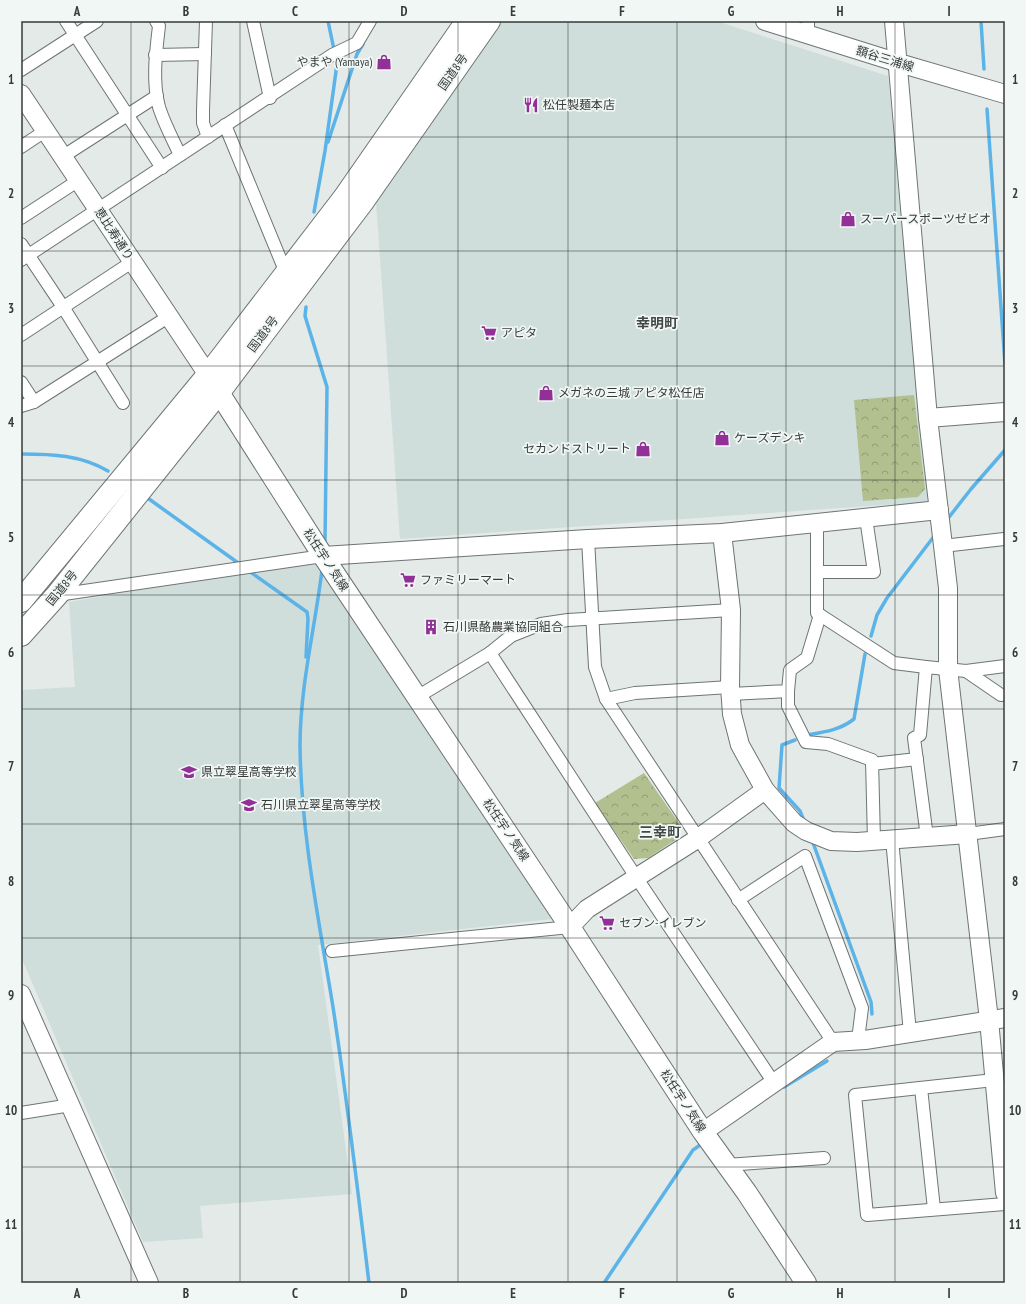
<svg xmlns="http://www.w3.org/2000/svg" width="1026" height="1304" font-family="'PT Sans Narrow','Noto Sans JP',sans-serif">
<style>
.built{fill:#cfdeda}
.park{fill:url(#park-crowns)}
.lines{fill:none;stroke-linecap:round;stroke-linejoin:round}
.stream{stroke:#5cb3e8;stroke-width:3.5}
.street-casing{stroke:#6e7573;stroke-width:14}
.secondary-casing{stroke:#6e7573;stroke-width:20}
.primary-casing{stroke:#6e7573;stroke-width:22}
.highway-casing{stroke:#6e7573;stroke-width:24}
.street{stroke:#fff;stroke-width:12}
.secondary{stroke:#fff;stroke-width:18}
.primary{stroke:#fff;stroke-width:20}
.highway{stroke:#fff;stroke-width:22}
.grid{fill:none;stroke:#373a39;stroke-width:1;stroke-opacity:0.55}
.labels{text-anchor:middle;stroke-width:3.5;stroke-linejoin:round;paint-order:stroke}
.street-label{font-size:12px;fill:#373a39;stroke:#f0f7f5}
.poi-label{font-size:12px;fill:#373a39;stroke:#f0f7f5;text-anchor:start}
.quarter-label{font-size:14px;font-weight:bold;fill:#444948;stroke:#f0f7f5}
.neatline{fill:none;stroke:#373a39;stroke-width:1.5}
.grid-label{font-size:13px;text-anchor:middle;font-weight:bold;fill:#373a39}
</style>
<defs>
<pattern id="park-crowns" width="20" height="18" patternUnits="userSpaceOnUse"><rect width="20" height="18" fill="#b1c08e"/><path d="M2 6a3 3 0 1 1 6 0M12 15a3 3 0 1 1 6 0" fill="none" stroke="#919d75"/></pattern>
</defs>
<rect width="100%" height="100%" fill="#e3eae8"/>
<g class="built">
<path d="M502,21H716L888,76L931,496L925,502L400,539L376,202Z"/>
<path d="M312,560L553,919L318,945L352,1194L200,1206L203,1238L143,1242L22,959L21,690L75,687L69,602Z"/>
</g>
<g class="park">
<path d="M914,395L925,489L918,497L863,501L854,400Z"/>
<path d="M644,773L681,826L678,838L648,858L634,859L595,803Z"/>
</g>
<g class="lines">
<g class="stream">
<path d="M981,21L984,69"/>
<path d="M987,109L1005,364"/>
<path d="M328,142L357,54L363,44"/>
<path d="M314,212L325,151L337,64L328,21"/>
<path d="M306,307L305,316L327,387L325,542"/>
<path d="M21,454C52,454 81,455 108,471"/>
<path d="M149,499L241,565"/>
<path d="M946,521L971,489L1005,450"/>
<path d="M322,570C315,628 300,686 300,746C301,833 319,921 333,1007C347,1099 358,1191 369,1283"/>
<path d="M249,571L307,612L308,619L306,657"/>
<path d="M871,636L877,615L887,598L935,535"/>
<path d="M807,735C825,732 840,730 854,719L865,654"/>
<path d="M795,740L782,745L779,788L800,811L805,823"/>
<path d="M812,840L871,1002L872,1014"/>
<path d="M784,1087L827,1061"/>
<path d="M604,1283L693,1150L703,1143"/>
</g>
<defs>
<g id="street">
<path d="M66,21L162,168"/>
<path d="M156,21L159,26C156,51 152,82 159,107C164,123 173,140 180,155"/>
<path d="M206,21L203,110V123L208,137"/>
<path d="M253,21L270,98"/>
<path d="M808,35V21"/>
<path d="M155,55L205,54"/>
<path d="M21,70L97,21"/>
<path d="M225,125L286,273"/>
<path d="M21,147L45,131"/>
<path d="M62,157L157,96"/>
<path d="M21,218L79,180"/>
<path d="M21,244L63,307L123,403"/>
<path d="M21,260L332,55L357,43L370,21"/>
<path d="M21,335L132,262"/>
<path d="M21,382L34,402"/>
<path d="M21,406L34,402L168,317"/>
<path d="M817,523V613L894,663L926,667"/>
<path d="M588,539L595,667L606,699L833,1042"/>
<path d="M943,546L1004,539"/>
<path d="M817,572H874L866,518"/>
<path d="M57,595L323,556"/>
<path d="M731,610L568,620L541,624L511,636L490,653L636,877L774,1083"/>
<path d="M966,671L1001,695"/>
<path d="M788,691V706L806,742L828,744L872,760L874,841"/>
<path d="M731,694L788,691L790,670L807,658L820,615"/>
<path d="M417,697L490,653"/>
<path d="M606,699L635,693L730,687"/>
<path d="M872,764L917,759"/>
<path d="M968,834L1005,829"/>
<path d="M927,837L914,738L920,735L926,667L966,671L1005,666"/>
<path d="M892,839L910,1033"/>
<path d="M738,900L805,856L862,1008L858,1040"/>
<path d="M332,951L570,927"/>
<path d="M994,1080L855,1095L867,1215L1005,1204"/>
<path d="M921,1088L934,1209"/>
<path d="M21,1113L71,1105"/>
<path d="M727,1165L824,1158"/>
</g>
<g id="secondary">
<path d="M765,21L899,63L1005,94"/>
<path d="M894,21L928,418L948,588V669L989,1020L1005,1193"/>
<path d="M21,94L208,375"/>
<path d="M928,418L1005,412"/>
<path d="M722,533L731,610L730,687L732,714L740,745L765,790L794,823L806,831L831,841L857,842L968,834"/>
<path d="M323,556L588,539L722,533L939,510"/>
<path d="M570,927L587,909L697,839L765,790"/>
<path d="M21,994L149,1283"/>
<path d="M703,1132L833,1042L865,1040L1005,1018"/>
</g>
<path id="primary" d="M211,380L323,556L570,927L703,1132L747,1193L806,1283"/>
<g id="highway">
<path d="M21,601L208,375L344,198L467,21"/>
<path d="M21,635L57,595L219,392L364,200L489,21"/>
</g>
</defs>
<use href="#street" class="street-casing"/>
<use href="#secondary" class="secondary-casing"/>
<use href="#primary" class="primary-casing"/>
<use href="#highway" class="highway-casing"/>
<use href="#street" class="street"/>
<use href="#secondary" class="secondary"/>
<use href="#primary" class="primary"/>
<use href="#highway" class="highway"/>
</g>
<path class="grid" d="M131,21V1283M240,21V1283M349,21V1283M458,21V1283M568,21V1283M677,21V1283M786,21V1283M895,21V1283M21,137H1005M21,251H1005M21,366H1005M21,480H1005M21,595H1005M21,709H1005M21,824H1005M21,938H1005M21,1053H1005M21,1167H1005"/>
<defs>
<symbol id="shop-bare" viewBox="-9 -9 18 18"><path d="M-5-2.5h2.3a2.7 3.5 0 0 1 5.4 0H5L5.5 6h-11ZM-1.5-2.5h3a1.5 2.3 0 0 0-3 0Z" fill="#923097" stroke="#f0f7f5" stroke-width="2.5" paint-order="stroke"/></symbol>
<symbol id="restaurant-bare" viewBox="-9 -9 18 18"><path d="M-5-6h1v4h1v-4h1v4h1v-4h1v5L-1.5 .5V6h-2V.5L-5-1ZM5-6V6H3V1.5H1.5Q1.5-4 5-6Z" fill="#923097" stroke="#f0f7f5" stroke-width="2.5" paint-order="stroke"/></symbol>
<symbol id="supermarket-bare" viewBox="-9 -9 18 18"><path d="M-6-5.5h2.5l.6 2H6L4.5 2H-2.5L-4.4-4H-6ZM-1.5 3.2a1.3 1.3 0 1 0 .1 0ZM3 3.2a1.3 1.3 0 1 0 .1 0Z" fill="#923097" stroke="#f0f7f5" stroke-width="2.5" paint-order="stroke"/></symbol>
<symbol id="building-bare" viewBox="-9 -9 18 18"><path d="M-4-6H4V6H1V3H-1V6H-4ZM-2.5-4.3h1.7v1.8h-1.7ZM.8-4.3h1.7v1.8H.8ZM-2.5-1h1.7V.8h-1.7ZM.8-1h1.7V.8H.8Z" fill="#923097" stroke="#f0f7f5" stroke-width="2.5" paint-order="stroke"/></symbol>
<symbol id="school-bare" viewBox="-9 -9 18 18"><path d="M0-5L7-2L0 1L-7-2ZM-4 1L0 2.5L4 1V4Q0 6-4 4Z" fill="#923097" stroke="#f0f7f5" stroke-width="2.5" paint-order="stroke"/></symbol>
</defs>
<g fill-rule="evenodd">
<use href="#shop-bare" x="373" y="51" width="22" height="22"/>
<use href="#restaurant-bare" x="520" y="94" width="22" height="22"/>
<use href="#shop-bare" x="837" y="208" width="22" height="22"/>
<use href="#supermarket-bare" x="478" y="322" width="22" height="22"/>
<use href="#shop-bare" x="535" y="382" width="22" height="22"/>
<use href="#shop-bare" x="711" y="427" width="22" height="22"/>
<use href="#shop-bare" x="632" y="438" width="22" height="22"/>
<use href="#supermarket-bare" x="397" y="569" width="22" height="22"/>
<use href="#building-bare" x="420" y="616" width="22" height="22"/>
<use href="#school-bare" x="178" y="761" width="22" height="22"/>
<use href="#school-bare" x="238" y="794" width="22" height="22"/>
<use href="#supermarket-bare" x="596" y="912" width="22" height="22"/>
</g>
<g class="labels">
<g class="street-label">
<text transform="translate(885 59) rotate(17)" y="4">額谷三浦線</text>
<text transform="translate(453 72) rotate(-55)" y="4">国道8号</text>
<text transform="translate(114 234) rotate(57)" y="4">恵比寿通り</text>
<text transform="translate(263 334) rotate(-53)" y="4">国道8号</text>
<text transform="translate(326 560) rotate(57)" y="4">松任宇ノ気線</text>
<text transform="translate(62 588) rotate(-51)" y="4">国道8号</text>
<text transform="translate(506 830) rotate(56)" y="4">松任宇ノ気線</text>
<text transform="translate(683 1101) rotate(57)" y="4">松任宇ノ気線</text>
</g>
<g class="poi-label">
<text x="372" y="66" text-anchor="end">やまや (Yamaya)</text>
<text x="543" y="109">松任製麺本店</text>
<text x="860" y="223">スーパースポーツゼビオ</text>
<text x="501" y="337">アピタ</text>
<text x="558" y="397">メガネの三城 アピタ松任店</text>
<text x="734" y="442">ケーズデンキ</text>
<text x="631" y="453" text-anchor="end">セカンドストリート</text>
<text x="420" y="584">ファミリーマート</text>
<text x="443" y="631">石川県酪農業協同組合</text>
<text x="201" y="776">県立翠星高等学校</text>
<text x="261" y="809">石川県立翠星高等学校</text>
<text x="619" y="927">セブン-イレブン</text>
</g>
<g class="quarter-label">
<text x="657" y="328">幸明町</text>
<text x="660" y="837">三幸町</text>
</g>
</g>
<rect width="1026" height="1304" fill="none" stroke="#f0f7f5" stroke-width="44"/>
<rect x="22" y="22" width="982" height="1260" class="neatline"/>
<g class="grid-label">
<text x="77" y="16">A</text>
<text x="186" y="16">B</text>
<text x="295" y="16">C</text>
<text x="404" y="16">D</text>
<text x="513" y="16">E</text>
<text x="622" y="16">F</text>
<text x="731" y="16">G</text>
<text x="840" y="16">H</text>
<text x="949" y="16">I</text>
<text x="11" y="84">1</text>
<text x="1015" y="84">1</text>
<text x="11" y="198">2</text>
<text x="1015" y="198">2</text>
<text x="11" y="313">3</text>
<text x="1015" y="313">3</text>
<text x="11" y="427">4</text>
<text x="1015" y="427">4</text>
<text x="11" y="542">5</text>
<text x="1015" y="542">5</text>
<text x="11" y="657">6</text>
<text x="1015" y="657">6</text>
<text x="11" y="771">7</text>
<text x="1015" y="771">7</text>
<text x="11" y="886">8</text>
<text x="1015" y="886">8</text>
<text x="11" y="1000">9</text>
<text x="1015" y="1000">9</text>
<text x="11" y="1115">10</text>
<text x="1015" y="1115">10</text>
<text x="11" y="1229">11</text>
<text x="1015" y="1229">11</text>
<text x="77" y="1298">A</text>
<text x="186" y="1298">B</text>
<text x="295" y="1298">C</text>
<text x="404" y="1298">D</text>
<text x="513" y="1298">E</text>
<text x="622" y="1298">F</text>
<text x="731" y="1298">G</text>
<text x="840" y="1298">H</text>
<text x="949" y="1298">I</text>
</g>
</svg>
